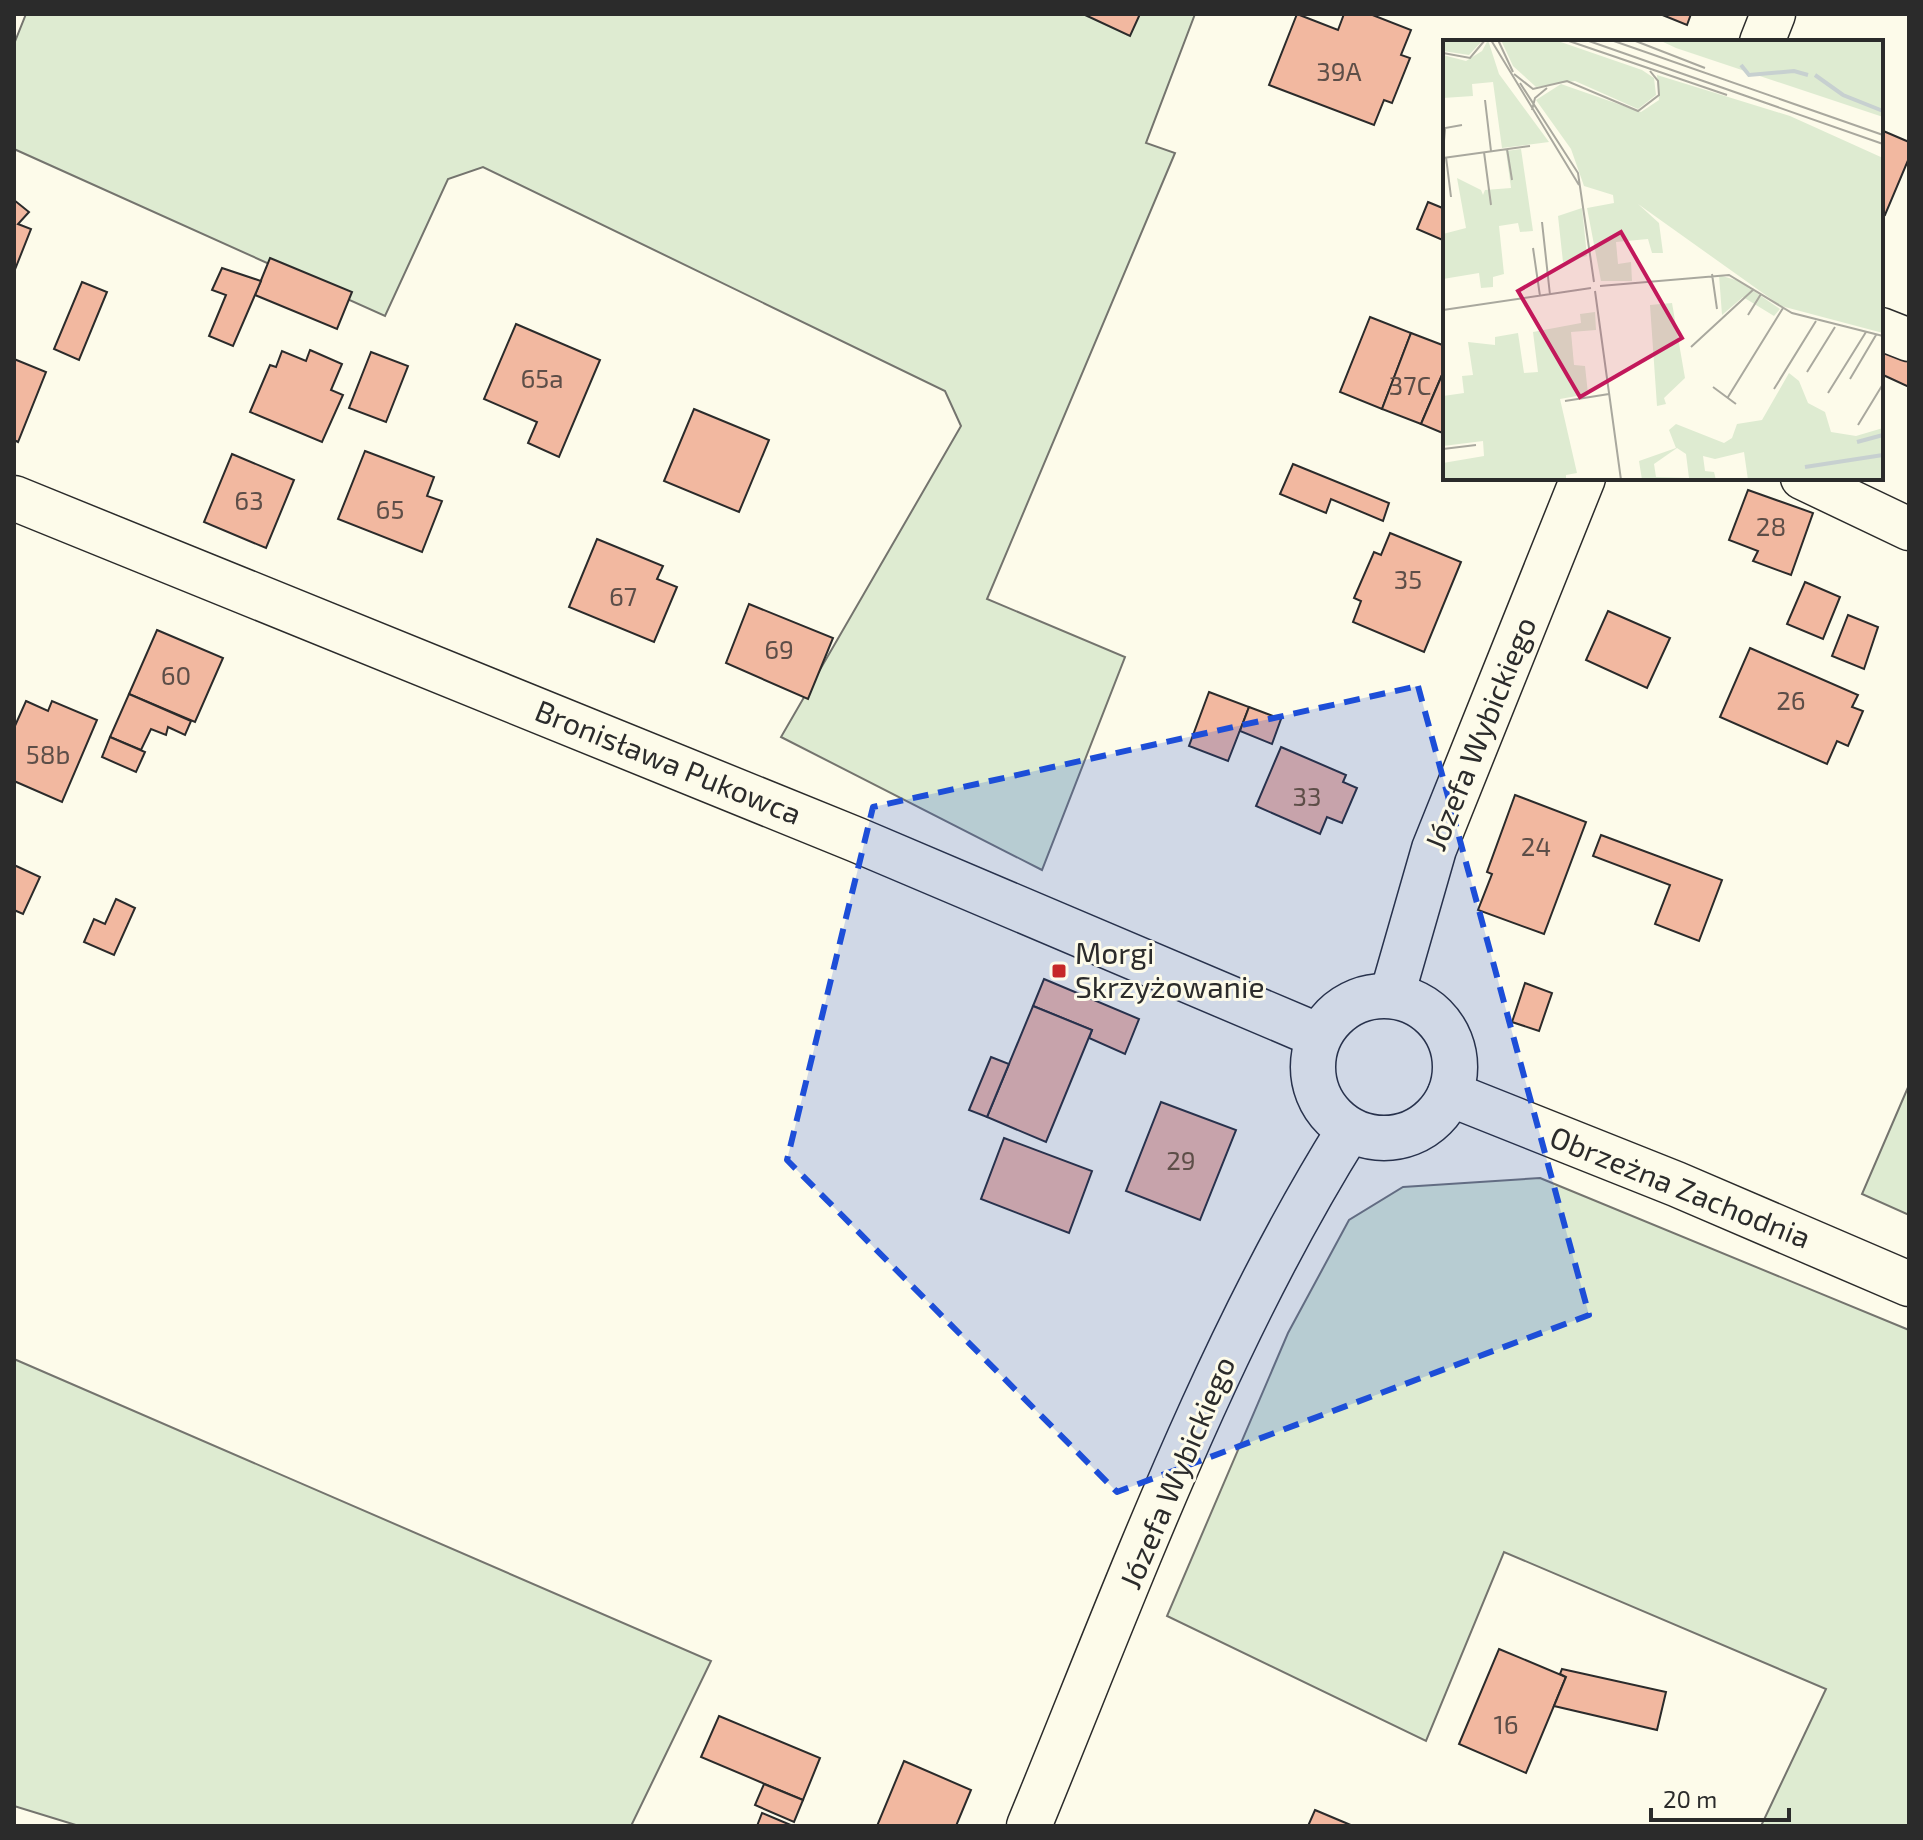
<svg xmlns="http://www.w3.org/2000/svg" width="1923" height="1840" font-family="'Exo 2',sans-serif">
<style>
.green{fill:#deebd1;stroke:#74746e;stroke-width:2}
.building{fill:#f2b8a0;stroke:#2b2b2b;stroke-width:2}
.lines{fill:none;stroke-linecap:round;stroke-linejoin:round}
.street-casing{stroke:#2b2b2b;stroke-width:45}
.secondary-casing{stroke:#2b2b2b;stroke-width:47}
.street{stroke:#fdfbea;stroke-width:42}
.secondary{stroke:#fdfbea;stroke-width:44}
.marked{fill:#1d4ed8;fill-opacity:0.2;stroke:#1d4ed8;stroke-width:6;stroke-dasharray:16 10;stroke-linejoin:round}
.poi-dot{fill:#c62828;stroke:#fdfbea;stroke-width:3}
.labels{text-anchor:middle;stroke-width:6;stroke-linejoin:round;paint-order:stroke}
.number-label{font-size:26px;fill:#5d4e48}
.street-label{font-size:30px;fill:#2b2b2b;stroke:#fdfbea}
.poi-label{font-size:30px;fill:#2b2b2b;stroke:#fdfbea;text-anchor:start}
.inset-river{fill:none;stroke:#c7d0d0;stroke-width:4}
.inset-road{fill:none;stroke:#a9a89e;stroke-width:2}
.view{fill:#c2185b;fill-opacity:0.15;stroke:#c2185b;stroke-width:4}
.inset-edge{fill:none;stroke:#2b2b2b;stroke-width:4}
</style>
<rect width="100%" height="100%" fill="#fdfbea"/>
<g class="green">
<path d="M26,14H1195L1146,143L1175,153L987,599L1125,657L1042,870L781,737L961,426L945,391L483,167L448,179L385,316L14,149V44Z"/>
<path d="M1909,1085V1215L1862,1194Z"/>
<path d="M1540,1178L1909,1330V1826H1761L1826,1689L1504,1552L1426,1741L1167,1616L1288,1333L1349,1220L1403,1187Z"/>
<path d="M14,1359L711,1661L631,1826H79L14,1806Z"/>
</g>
<g class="building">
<path d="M1083,14H1140L1130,36Z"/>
<path d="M1297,14L1338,30L1344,14H1370L1411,30L1401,55L1410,58L1392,103L1384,100L1374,125L1269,85Z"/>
<path d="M1660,14H1691L1687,25Z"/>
<path d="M1881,130L1909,142V158L1885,215L1881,213Z"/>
<path d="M14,200L29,212L18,224L31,229L14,272Z"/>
<path d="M1428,202L1445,209V241L1417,229Z"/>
<path d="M270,258L352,292L337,329L255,295Z"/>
<path d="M222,268L261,281L233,346L209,336L226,295L212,290Z"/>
<path d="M82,282L107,292L79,360L54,349Z"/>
<path d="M1370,317L1411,333L1382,409L1340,392Z"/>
<path d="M516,324L600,360L559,457L528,443L537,422L484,399Z"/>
<path d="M1411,333L1445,346V368L1421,424L1382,409Z"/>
<path d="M1881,346L1909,359V387L1881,374Z"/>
<path d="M310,350L342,364L331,390L343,395L322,442L250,412L270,365L276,367L282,351L306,361Z"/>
<path d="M371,352L408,366L386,422L349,408Z"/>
<path d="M14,359L46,372L18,442L14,440Z"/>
<path d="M1445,368V434L1421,424Z"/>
<path d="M694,409L769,440L739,512L664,481Z"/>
<path d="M365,451L434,477L427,496L442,501L422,552L338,519Z"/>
<path d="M232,454L294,480L266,548L204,522Z"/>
<path d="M1293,464L1389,503L1383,521L1331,499L1326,513L1280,494Z"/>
<path d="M1748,490L1813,513L1791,575L1753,561L1758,551L1729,540Z"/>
<path d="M1390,533L1461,562L1424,652L1353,622L1361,601L1354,598L1374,552L1381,555Z"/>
<path d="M597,539L663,566L657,579L677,587L654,642L569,607Z"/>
<path d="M1805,582L1840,597L1823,639L1787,624Z"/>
<path d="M749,604L833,638L808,699L726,663Z"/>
<path d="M1608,611L1670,638L1647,688L1586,660Z"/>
<path d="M1848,615L1878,627L1864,669L1832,656Z"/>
<path d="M157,630L223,658L195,722L129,694Z"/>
<path d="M1750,648L1858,695L1852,707L1863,711L1848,746L1837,741L1827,764L1720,717Z"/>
<path d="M1209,692L1249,707L1228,761L1189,746Z"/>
<path d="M129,694L191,721L185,735L168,727L166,735L151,729L141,750L110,737Z"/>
<path d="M26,701L48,711L52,701L97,720L62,802L14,781V728Z"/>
<path d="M1249,707L1281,719L1272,744L1240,731Z"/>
<path d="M110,737L145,752L136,772L102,757Z"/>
<path d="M1281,747L1346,775L1343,782L1357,788L1342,823L1327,817L1320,834L1256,806Z"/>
<path d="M1515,795L1586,822L1544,934L1478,910L1492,874L1487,872Z"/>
<path d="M1601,835L1722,880L1699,941L1655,924L1670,885L1593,856Z"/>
<path d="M14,865L40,877L23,914L14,910Z"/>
<path d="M116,899L135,908L114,955L84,942L94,919L105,924Z"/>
<path d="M1044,979L1139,1019L1125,1054L1089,1038L1092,1030L1033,1006Z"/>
<path d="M1525,983L1552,993L1539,1031L1512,1022Z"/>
<path d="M1033,1006L1092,1030L1046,1142L987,1117Z"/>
<path d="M991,1057L1009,1064L987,1117L969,1110Z"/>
<path d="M1161,1102L1236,1130L1200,1220L1126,1191Z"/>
<path d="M1004,1138L1092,1171L1069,1233L981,1199Z"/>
<path d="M1499,1649L1566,1677L1526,1773L1459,1744Z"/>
<path d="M1562,1669L1666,1692L1657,1730L1554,1706L1566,1677L1560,1674Z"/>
<path d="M719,1716L820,1758L803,1800L701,1757Z"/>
<path d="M904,1761L971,1790L956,1826H877Z"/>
<path d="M764,1784L803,1800L794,1822L755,1805Z"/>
<path d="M1315,1810L1353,1826H1308Z"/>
<path d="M762,1813L793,1826H757Z"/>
</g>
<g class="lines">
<defs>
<g id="street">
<path d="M1881,329L1909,340"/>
<path d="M1802,478L1909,529"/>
</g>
<g id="secondary">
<path d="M1762,42L1773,14"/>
<path d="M14,498L857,840L1319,1036"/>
<path d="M1392,995L1434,849L1583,478"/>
<circle cx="1384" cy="1067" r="71"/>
<path d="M1450,1094L1676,1184L1909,1284"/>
<path d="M1029,1826C1125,1593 1215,1344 1349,1130"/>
</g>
</defs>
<use href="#street" class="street-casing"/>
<use href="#secondary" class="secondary-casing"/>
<use href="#street" class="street"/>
<use href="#secondary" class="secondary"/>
</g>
<path class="marked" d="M1418,686L1589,1315L1117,1492L787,1160L873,807Z"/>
<rect class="poi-dot" x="1051" y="963" width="16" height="16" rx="4"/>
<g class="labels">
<g class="number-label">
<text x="1339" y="81">39A</text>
<text x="542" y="388">65a</text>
<text x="1410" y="395">37C</text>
<text x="249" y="510">63</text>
<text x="390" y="519">65</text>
<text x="1771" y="536">28</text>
<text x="1408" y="589">35</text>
<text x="623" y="606">67</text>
<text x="779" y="659">69</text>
<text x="176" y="685">60</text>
<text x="1791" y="710">26</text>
<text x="48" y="764">58b</text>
<text x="1307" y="806">33</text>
<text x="1536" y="856">24</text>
<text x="1181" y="1170">29</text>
<text x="1506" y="1734">16</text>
</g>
<g class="street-label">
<text transform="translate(1481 734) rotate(-68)" y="10">Józefa Wybickiego</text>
<text transform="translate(668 763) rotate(22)" y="10">Bronisława Pukowca</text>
<text transform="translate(1680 1188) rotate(22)" y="10">Obrzeżna Zachodnia</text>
<text transform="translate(1178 1473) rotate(-67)" y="10">Józefa Wybickiego</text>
</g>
<g class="poi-label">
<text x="1075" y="964">Morgi<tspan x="1075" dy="34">Skrzyżowanie</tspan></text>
</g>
</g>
<g transform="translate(1443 40)">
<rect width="440" height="440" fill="#fdfbea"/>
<path d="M0,0H40L26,15L0,11ZM45,0L56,34L106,102L59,108L50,42L29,44L30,56L0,58V15L23,21L39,11ZM58,0H112L199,30L211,38L213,55L195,69L132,41L93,47L70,26ZM216,0H440V77L233,8ZM214,35L347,76L440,118V293L338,266L195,164L216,183L220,213H209L205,199L173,202L175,224L188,222L189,241H158L144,168L171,163L170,155L141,146L128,109L93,60L118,44L198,72L216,60ZM78,109L90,191L77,192L75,183L56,186L61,234L50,237V247L38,248L36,233L0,239V194L23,188L14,138L38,150L40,155L42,150L68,148L63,111ZM139,168L144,216L120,222L115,176ZM276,235L296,241L337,269L331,276L300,257L279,275ZM229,263L242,338L221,358L223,364L214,366L207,265ZM152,272L153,290L128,292L131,325L142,326L145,354L117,359L134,433L123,435V440H0V423L41,416L40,401L0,406V356L21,353L19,336L30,335L25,302L52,305V297L75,293L81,333L95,332L90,292L138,283L137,274ZM346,333L356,341L365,363L382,372L388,392L413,396L440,388V440H305L301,412L272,419L260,416L262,431L271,432L273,440H199L196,421L233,408L226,390L233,384L281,403L289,398L294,384L319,380ZM234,408L243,414L246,438L213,437L211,424Z" fill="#deebd1" fill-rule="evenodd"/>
<path class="inset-river" d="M298,25L306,35L351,31L365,35M372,35L400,55L440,71M414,402L440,395M362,427L440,415"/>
<path class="inset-road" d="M48,0L136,145M55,0L70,32M123,0L284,55M143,0L440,104M168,0L440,95M190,0L262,28M0,13L27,18L42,0M71,34L90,49L124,41L195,71L216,55L215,41L207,31M77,43L135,133L151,242M42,60L48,111M89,70L92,58L104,48M64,109L69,140M41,112L48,165M0,114L2,88L19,85M3,117L8,157M0,118L87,106M99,182L107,255M90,208L97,256M269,234L274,269M157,246L286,235L349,273L440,296M152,251L178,440M0,270L148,248M305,275L318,254M248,307L311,249M364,332L392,287M407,339L433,295M270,347L293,364M331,349L373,281M385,353L423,292M285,357L340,268M122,361L166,354M415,385L440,344M0,409L33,405"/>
<path class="view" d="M178,192L239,298L137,357L75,251Z"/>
<rect width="440" height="440" class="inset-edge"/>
</g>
<rect width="1923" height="1840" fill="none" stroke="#2b2b2b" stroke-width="32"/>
<path d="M1651 1808v12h138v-12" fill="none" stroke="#2b2b2b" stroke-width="4"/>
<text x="1663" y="1808" font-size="24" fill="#2b2b2b" stroke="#fdfbea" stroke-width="6" paint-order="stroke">20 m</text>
</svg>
